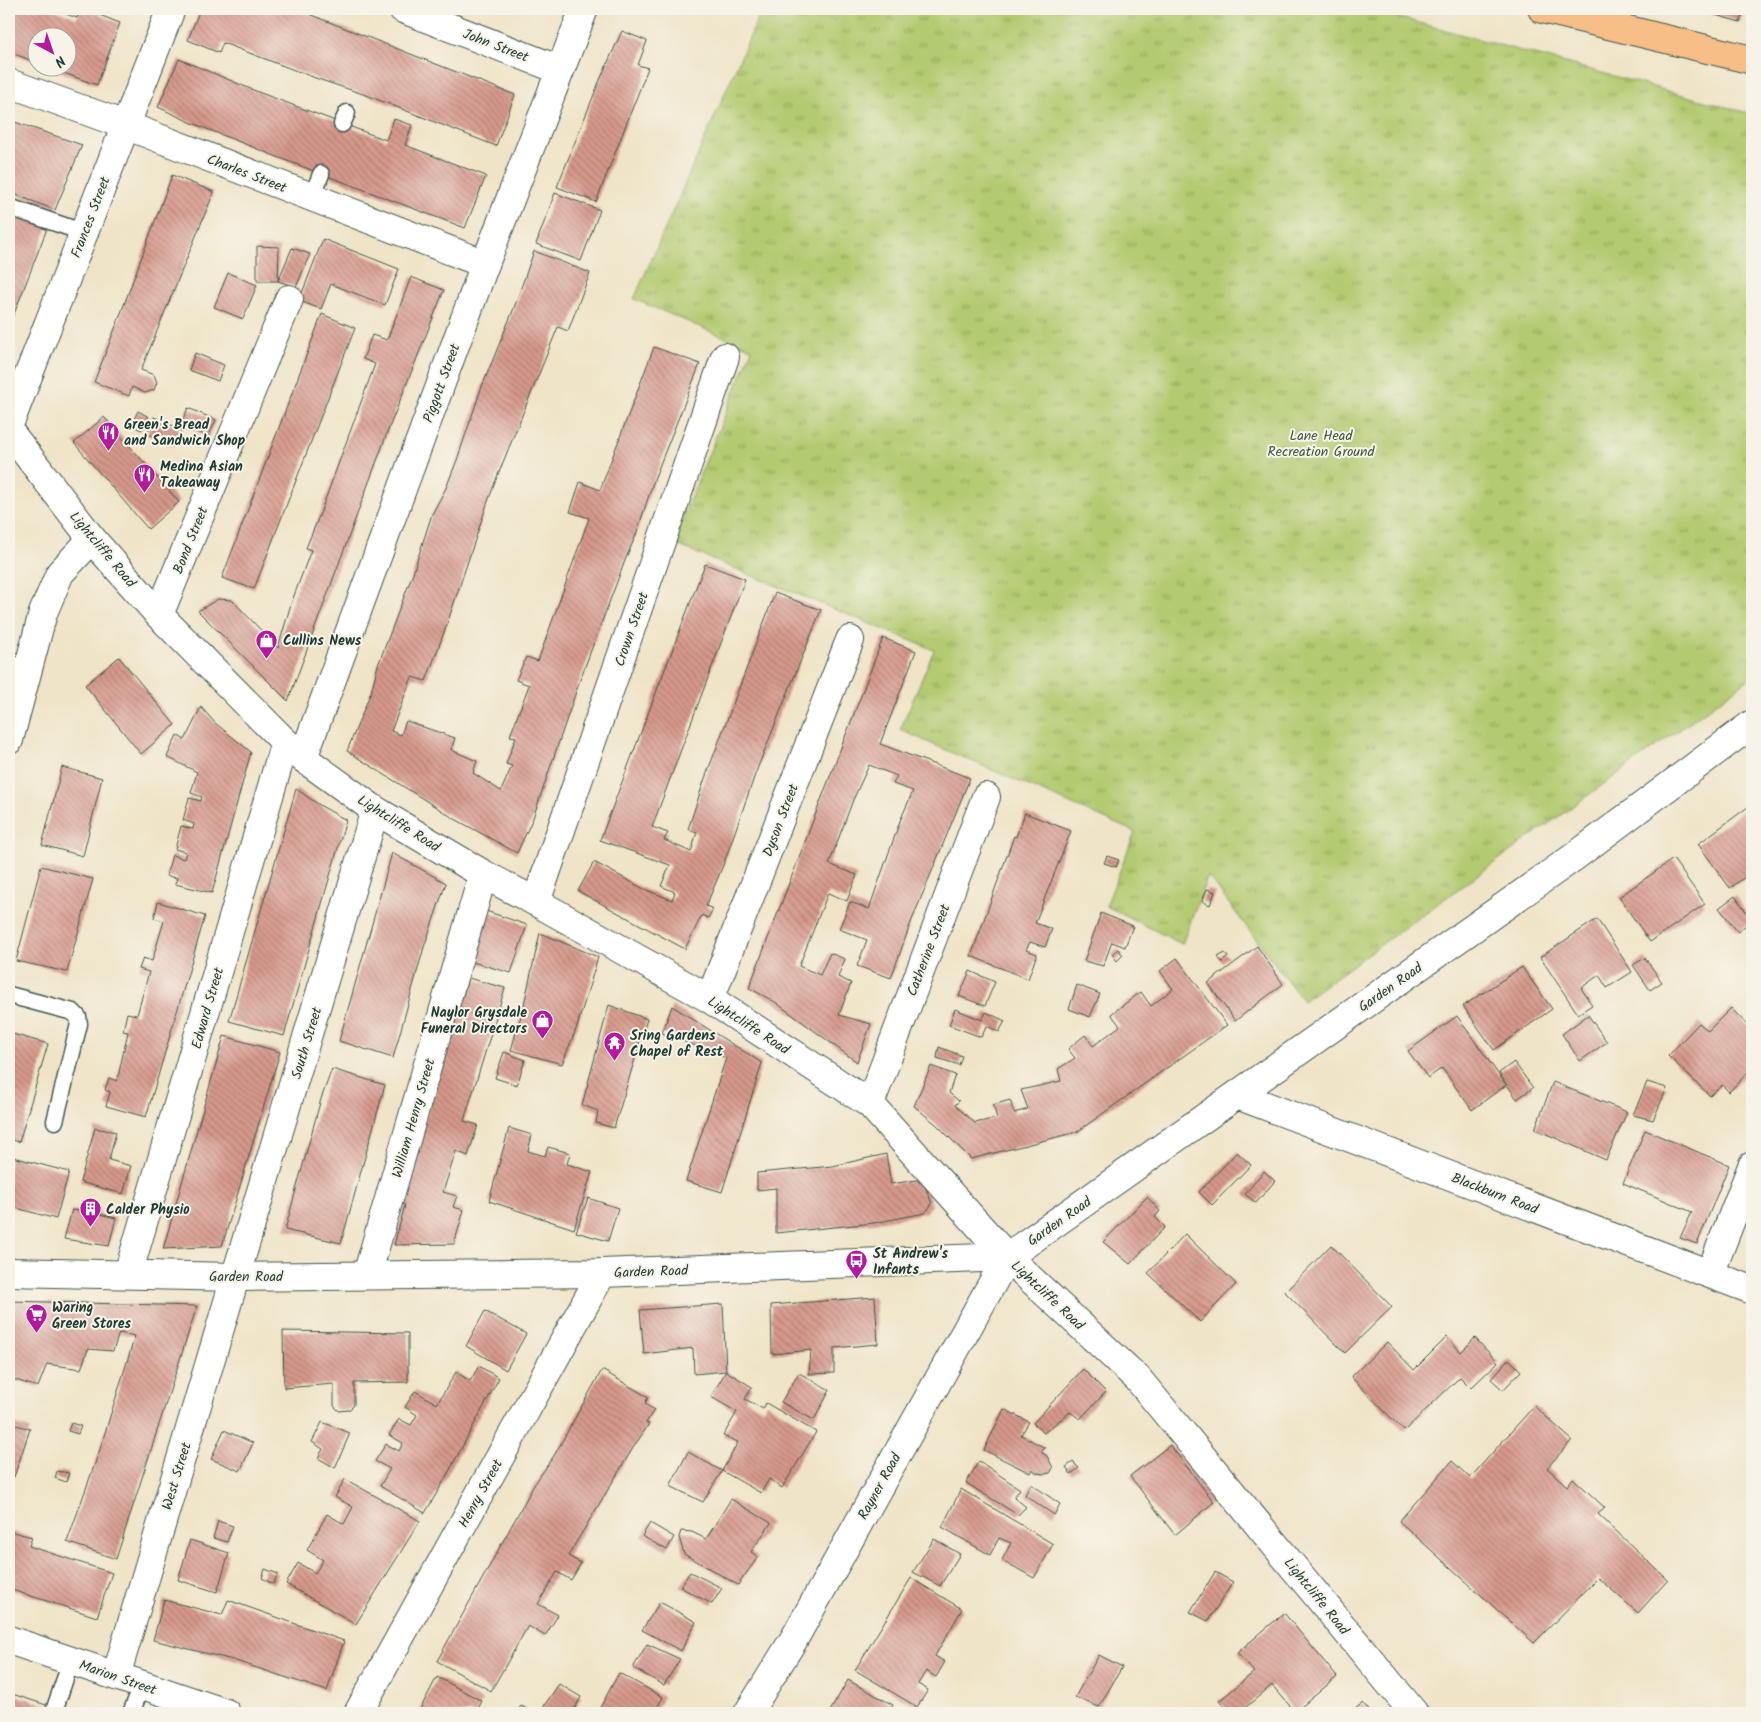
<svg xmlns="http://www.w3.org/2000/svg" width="1761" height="1722" font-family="Kalam,sans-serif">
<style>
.park{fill:url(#park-tufts);stroke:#688452}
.building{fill:url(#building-back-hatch)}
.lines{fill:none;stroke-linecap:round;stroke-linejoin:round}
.service-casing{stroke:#3e564a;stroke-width:19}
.minor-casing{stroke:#3e564a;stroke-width:30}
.primary-casing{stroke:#3e564a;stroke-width:30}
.service{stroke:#fff;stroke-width:16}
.minor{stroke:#fff;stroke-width:28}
.primary{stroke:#f7be87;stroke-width:28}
.labels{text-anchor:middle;stroke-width:4;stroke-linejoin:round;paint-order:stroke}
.street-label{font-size:14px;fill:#1f3d34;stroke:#f7f3e8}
.poi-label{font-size:14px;font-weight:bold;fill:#1f3d34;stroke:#f7f3e8;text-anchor:start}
.park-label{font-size:14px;fill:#3c5940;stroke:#f7f3e8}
</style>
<defs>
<pattern id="park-tufts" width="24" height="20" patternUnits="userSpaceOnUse" patternTransform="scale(1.25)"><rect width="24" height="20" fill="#b2ca6f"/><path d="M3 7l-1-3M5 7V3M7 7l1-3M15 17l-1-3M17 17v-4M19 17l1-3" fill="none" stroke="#90a55c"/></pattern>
<pattern id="building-back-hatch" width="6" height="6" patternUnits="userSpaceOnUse" patternTransform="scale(1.25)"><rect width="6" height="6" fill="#d7988c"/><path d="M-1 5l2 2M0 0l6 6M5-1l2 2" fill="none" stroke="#ae7d73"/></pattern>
</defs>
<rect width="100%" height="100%" fill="#f7f3e8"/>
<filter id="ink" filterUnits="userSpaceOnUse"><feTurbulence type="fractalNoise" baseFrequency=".02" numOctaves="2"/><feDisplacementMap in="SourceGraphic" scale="10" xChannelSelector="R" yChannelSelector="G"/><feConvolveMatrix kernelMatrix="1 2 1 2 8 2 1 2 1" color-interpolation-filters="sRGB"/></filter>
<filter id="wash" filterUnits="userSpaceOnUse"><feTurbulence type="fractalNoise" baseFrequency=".0096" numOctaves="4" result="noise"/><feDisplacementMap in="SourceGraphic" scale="20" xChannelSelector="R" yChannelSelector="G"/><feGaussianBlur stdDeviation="1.12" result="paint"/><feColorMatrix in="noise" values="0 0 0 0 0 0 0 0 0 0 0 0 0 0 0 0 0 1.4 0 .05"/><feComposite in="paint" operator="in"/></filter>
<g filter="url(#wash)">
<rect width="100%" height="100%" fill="#efe4c7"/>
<path class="park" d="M762,9H1368L1752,114V677L1303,1001L1208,876L1182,944L1106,906L1135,832L900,730L934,650L672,543L752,349L634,299Z"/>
<g id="blocks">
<g class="building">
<path d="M9,9H52L77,18L80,9H84L120,23L97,85L50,68H68V38H38V63L9,52Z"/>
<path d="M200,9H296L515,95L496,146L366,95L318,79L223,43L219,53L188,40Z"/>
<path d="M1706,9H1744L1740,22L1705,12Z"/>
<path d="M622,31L647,41L638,65L648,68L596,202L557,187L599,82Z"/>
<path d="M179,59L258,92L386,140L394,119L412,125L405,145L486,176L465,228L285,160L192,123L158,107Z"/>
<path d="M9,120L82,145L55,210L9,192Z"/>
<path d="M172,175L214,192L141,370L154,375L157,382L154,390L145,393L132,387L129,396L94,382L118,321Z"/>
<path d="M555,193L600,210L581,261L536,244Z"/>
<path d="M9,211L48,226L9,327Z"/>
<path d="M323,239L399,269L385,305L331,284L321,309L299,301Z"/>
<path d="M257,246L279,247L278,281H257Z"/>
<path d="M292,248L310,254L296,287L278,281Z"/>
<path d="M534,251L590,273L568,331L558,327L497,477L487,504L446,627L426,681L412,677L391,731L401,735L406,721L455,738L451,750L477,761L473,773L501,791L512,766L506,764L516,737L510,736L529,685L516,680L526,657L538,661L589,518L570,512L580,482L600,490L654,347L700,364L655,477L636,535L626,558L581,677L533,818L517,853L455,819L347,751L371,692L378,665L412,576L432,514L446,488L457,460L481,389L514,308Z"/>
<path d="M228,273L257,285L243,319L214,307Z"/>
<path d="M411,277L444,290L389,428L288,701L198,611L218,599L232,600L278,648L291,604L311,550L306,548L321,511L375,364L363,359L372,335L387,340Z"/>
<path d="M322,314L355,328L254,589L222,578Z"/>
<path d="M195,353L224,365L218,381L189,370Z"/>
<path d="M188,408L216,420L208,437L181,424Z"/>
<path d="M138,411L149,417L141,430L131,425Z"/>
<path d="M104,417L179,502L148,529L74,443Z"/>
<path d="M154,417L182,430L174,446L147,434Z"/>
<path d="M9,444L15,450L9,467Z"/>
<path d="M705,564L745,579L652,827L668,833L664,840L691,852L697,832L688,829L704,781L775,593L821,610L756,772L724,863L706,906L713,909L708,918L702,915L685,949L578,891L594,862L644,889L672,900L675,892L661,886L670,865L600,840Z"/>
<path d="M883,638L916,651L880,744L970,778L910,925L891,978L857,966L867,940L839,929L850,902L869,909L900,821L913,791L893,784L897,776L869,765L853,800L829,864L857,875L847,901L828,893L799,966L820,975L830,953L845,959L838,977L851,983L839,1015L871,1024L857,1062L775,1002L749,988Z"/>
<path d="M119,657L175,725L141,754L85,685Z"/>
<path d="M201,707L215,723L251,752L212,893L175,884L177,878L166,876L172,855L184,859L186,852L175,849L181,826L193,829L194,824L183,820L189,798L201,801L202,797L191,793L197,772L167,757L177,735L185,740Z"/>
<path d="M62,767L102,778L83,856L42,845Z"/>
<path d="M296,789L321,806L346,820L284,1036L229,1021Z"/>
<path d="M1752,804V872L1730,888L1698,844Z"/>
<path d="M1025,813L1071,831L1035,923L1052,929L1045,947L1030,942L1026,950L1037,954L1028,979L971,956L1014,836L1016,837Z"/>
<path d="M392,853L446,883L424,947L393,1058L339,1041Z"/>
<path d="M1107,856L1119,860L1116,867L1104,863Z"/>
<path d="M1673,859L1705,904L1650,942L1619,897Z"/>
<path d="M41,866L93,879L67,972L16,961Z"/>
<path d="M1207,889L1215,892L1210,905L1202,901Z"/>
<path d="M1735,896L1752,920L1738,932L1719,908Z"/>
<path d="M158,902L205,916L146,1117L106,1106L110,1092L105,1090L109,1078L117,1081L128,1032L123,1031L127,1013L137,1015L149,972L139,969L143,958L152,961L164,921L154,918Z"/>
<path d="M486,911L527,925L511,973L469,961Z"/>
<path d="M1101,913L1133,926L1125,947L1112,942L1103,966L1084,961Z"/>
<path d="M1597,919L1632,972L1607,988L1599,975L1581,988L1592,1005L1578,1014L1540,957Z"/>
<path d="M540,933L598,957L577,1027L562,1064L511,1050L523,1009Z"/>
<path d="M1257,946L1283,984L1235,1021L1208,983Z"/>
<path d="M1118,949L1123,955L1117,961L1112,954Z"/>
<path d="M1225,953L1228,957L1222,962L1218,957Z"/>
<path d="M1177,958L1227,1025L1077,1132L971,1159L937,1125L914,1106L931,1066L955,1075L949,1093L959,1101L955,1105L975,1123L997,1118L993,1105L1010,1100L1014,1113L1028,1109L1021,1090L1061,1081L1058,1069L1075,1058L1068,1049L1085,1035L1093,1046L1120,1026L1111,1014L1141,992L1151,1006L1173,989L1160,971Z"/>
<path d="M1645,958L1662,982L1650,990L1633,965Z"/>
<path d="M1522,967L1552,1009L1494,1050L1463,1006Z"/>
<path d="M970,971L995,982L985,1006L959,996Z"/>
<path d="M468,978L505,988L464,1121L478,1125L468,1156L456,1151L443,1192L457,1196L453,1207L464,1210L454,1244L394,1245L405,1205L400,1203Z"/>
<path d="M1077,985L1100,994L1090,1017L1069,1009Z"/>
<path d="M609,1005L647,1019L614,1128L596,1123L598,1111L582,1105Z"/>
<path d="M672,1006L762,1063L722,1192L686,1181L726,1058L662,1033Z"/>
<path d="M1731,1008L1752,1030V1068L1729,1092L1722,1085L1710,1096L1668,1056L1699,1023L1708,1031Z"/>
<path d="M955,1009L982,1020L986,1012L1005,1021L999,1032L987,1026L981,1037L949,1025Z"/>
<path d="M1588,1015L1607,1042L1580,1061L1562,1034Z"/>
<path d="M1457,1016L1506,1085L1472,1110L1442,1068L1428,1078L1408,1051Z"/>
<path d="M9,1033L48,1044L19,1142L9,1139Z"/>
<path d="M224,1036L280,1052L222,1246L163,1249Z"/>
<path d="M939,1047L962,1056L959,1065L937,1058Z"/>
<path d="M504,1052L525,1060L517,1085L495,1078Z"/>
<path d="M1514,1062L1533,1088L1517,1099L1499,1073Z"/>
<path d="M332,1069L385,1085L341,1243L285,1230L321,1099Z"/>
<path d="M1553,1082L1627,1112L1606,1160L1535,1129Z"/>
<path d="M1647,1082L1667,1088L1653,1120L1633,1115Z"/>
<path d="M95,1128L116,1132L109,1160L131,1166L123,1194L80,1182Z"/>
<path d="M509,1128L532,1135L528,1151L545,1156L548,1147L570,1153L567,1164L592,1172L574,1229L489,1201Z"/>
<path d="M1645,1130L1729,1165L1697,1244L1680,1238L1692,1212L1623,1183Z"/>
<path d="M1237,1152L1251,1165L1212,1205L1199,1192Z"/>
<path d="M886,1154L891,1184L917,1180L925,1186L932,1204L925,1213L874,1223L776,1233V1188L757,1190V1173L833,1166Z"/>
<path d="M9,1156L69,1172L56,1219L9,1206Z"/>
<path d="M1264,1171L1275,1181L1256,1203L1245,1194Z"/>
<path d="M1147,1197L1160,1211L1155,1217L1165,1227L1130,1264L1103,1242Z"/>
<path d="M588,1198L618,1208L608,1241L576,1232Z"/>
<path d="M1752,1199V1227L1742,1223Z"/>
<path d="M89,1207L100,1209L99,1214L116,1218L109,1246L64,1239L72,1210L87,1212Z"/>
<path d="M1185,1234L1236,1284L1200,1322L1148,1273Z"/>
<path d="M1331,1245L1392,1307L1345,1353L1285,1292Z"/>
<path d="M875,1297L878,1344L834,1348V1373L809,1374L811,1350L772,1354L771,1305Z"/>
<path d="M9,1301L197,1306L116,1559L67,1542L99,1452L135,1336L119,1333L113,1351L88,1349L81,1369L47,1364L38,1387L9,1378Z"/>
<path d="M723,1304L726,1371L694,1374L693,1348L644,1354L640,1310Z"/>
<path d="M485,1311L526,1334L506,1370L466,1346Z"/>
<path d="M283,1331L408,1333V1382L354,1383V1405L349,1410L339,1411L334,1406V1384L284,1388Z"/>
<path d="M1447,1337L1461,1352L1475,1338L1498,1362L1471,1388L1460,1377L1404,1431L1351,1377L1387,1342L1414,1370Z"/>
<path d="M1509,1359L1521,1371L1503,1390L1491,1379Z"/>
<path d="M479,1366L499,1378L445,1479L425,1513L380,1486L390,1469L375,1461L386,1444L399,1451L403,1443L389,1435L399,1419L411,1425L417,1415L405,1407L415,1391L437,1404L456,1372L470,1381Z"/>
<path d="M1083,1369L1106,1392L1080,1419L1070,1412L1044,1433L1033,1423Z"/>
<path d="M602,1370L648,1397L645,1404L654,1410L646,1423L649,1424L633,1448L568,1556L581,1563L571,1580L557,1572L538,1604L558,1615L545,1636L528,1626L491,1691L437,1661L534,1485L555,1454Z"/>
<path d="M726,1371L752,1387L745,1399L763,1409L766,1403L816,1432L782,1488L769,1479L761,1493L722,1471L738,1442L723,1436L737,1412L711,1397Z"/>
<path d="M799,1373L830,1390L814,1420L781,1402Z"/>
<path d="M1534,1406L1572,1440L1547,1468L1567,1486L1573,1478L1605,1508L1598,1514L1668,1580L1638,1613L1598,1578L1534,1643L1399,1521L1452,1461L1470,1478Z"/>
<path d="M1004,1409L1029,1422L1021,1435L1045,1448L1041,1452L1047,1456L1053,1468L1050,1473L1044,1474L1037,1473L1032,1469L1030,1473L984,1450Z"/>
<path d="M322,1422L350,1433L335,1468L318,1458L323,1449L312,1442Z"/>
<path d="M9,1423L30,1429L14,1477L9,1475Z"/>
<path d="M71,1423L81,1426L78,1434L68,1431Z"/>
<path d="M224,1430L253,1443L240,1471L211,1459Z"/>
<path d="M1170,1445L1214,1502L1175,1535L1130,1476Z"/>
<path d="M688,1452L722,1471L703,1502L670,1486Z"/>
<path d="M979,1461L1020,1489L1014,1497L1026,1507L1018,1515L966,1483Z"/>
<path d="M1073,1462L1079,1468L1071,1474L1066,1467Z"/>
<path d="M57,1471L69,1473L66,1482L55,1478Z"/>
<path d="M345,1479L420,1521L356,1624L286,1584L298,1563L315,1573L323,1560L307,1550L327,1514L344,1524L353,1507L335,1497Z"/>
<path d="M1031,1484L1060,1504L1054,1515L1025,1495Z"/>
<path d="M961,1489L1053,1544L1034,1578L1002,1560L1011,1543L999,1538L990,1555L942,1527Z"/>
<path d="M731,1499L771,1523L751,1552L758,1557L738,1585L684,1554L679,1537L681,1531L692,1532L706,1539Z"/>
<path d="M218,1521L233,1526L227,1542L213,1538Z"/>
<path d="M650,1523L674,1537L667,1550L642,1536Z"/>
<path d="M9,1531L32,1537L29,1546L112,1573L97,1617L9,1589Z"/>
<path d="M934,1539L960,1554L940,1586L913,1572Z"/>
<path d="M190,1540L229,1553L217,1592L178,1580Z"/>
<path d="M265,1569L278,1574L273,1584L262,1578Z"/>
<path d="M690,1572L722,1588L712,1604L680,1587Z"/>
<path d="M1215,1572L1233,1582L1208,1621L1190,1612Z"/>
<path d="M911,1578L962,1609L935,1656L945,1662L936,1677L926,1671L918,1684L928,1690L917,1707L855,1670Z"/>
<path d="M164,1600L222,1615L228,1600L344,1641L327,1691L233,1660L153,1640Z"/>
<path d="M660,1602L696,1622L681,1651L642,1630Z"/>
<path d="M1284,1613L1337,1677L1295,1712L1272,1685L1239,1713H1230L1219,1701L1254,1672L1237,1653Z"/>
<path d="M647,1644L680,1659L664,1685L633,1668Z"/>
<path d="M1099,1655L1122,1667L1099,1707L1075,1697Z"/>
<path d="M619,1673L663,1697L654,1713H597Z"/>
<path d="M437,1677L482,1701L476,1713H418Z"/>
<path d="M848,1680L893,1705L888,1713H829Z"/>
<path d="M559,1684L581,1697L574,1710L581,1713H539Z"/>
<path d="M9,1693L71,1713H9Z"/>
<path d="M1363,1703L1371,1713H1349Z"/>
<path d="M521,1706L534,1713H516Z"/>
</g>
</g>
</g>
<g filter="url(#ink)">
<use href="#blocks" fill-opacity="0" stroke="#3e564a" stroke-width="1"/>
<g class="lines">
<defs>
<g id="service">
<path d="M342,124L347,113"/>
<path d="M312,198L321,174"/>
<path d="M9,207L85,233"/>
<path d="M9,995L73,1012L78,1017L79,1024L55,1121"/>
<path d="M55,1708L71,1661"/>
<path d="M131,1713L142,1685"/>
</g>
<g id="minor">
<path d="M403,9L560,70"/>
<path d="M9,83L125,125L485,264"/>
<path d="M9,425L171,9"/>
<path d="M9,431L92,539L159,615L285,742L303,758L375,810L483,874L536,902L710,999L870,1104L1007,1257L1138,1379L1414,1713"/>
<path d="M159,615L289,299"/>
<path d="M9,740L43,613L60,573L92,539"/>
<path d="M303,758L485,264L584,9"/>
<path d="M536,902L725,357"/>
<path d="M710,999L850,640"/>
<path d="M1237,1095L1752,1290"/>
<path d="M870,1104L986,797"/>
<path d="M9,1272L236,1277L602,1273L1007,1257L1574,857L1752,724"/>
<path d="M128,1274L285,742"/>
<path d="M1710,1274L1752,1166"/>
<path d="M367,1275L483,874"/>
<path d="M9,1640L226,1713"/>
<path d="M116,1676L375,810"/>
<path d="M358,1713L602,1273"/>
<path d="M748,1713L794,1639L1007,1257"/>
</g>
<path id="primary" d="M1542,9L1752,60"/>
</defs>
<use href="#service" class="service-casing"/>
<use href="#minor" class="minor-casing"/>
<use href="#primary" class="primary-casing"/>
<use href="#service" class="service"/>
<use href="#minor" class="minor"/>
<use href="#primary" class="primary"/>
</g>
</g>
<defs>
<symbol id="restaurant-pin" viewBox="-11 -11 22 30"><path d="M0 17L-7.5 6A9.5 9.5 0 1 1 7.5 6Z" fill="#b5179e" stroke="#f7f3e8"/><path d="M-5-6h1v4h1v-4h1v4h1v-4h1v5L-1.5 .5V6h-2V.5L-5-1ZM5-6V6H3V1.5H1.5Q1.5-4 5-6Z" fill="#fff"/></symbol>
<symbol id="shop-pin" viewBox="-11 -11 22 30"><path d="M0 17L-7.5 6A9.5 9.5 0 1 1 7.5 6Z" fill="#b5179e" stroke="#f7f3e8"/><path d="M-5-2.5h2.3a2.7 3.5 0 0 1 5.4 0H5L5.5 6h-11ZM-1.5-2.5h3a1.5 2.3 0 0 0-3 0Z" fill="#fff"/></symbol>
<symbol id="temple-pin" viewBox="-11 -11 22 30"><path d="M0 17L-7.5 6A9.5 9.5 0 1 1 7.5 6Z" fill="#b5179e" stroke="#f7f3e8"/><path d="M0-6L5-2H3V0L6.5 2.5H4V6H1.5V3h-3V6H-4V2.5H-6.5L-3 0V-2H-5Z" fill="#fff"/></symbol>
<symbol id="building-pin" viewBox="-11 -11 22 30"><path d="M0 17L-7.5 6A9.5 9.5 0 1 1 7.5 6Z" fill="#b5179e" stroke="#f7f3e8"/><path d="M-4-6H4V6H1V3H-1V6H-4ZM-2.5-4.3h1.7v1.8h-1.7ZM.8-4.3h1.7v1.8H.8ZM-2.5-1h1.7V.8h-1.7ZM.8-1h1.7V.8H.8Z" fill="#fff"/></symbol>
<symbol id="bus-pin" viewBox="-11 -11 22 30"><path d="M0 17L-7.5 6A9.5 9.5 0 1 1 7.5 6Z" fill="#b5179e" stroke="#f7f3e8"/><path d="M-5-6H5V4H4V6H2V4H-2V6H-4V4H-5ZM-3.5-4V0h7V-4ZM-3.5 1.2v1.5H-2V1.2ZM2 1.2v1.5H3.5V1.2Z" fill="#fff"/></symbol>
<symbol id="supermarket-pin" viewBox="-11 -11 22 30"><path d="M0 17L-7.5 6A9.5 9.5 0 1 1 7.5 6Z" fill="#b5179e" stroke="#f7f3e8"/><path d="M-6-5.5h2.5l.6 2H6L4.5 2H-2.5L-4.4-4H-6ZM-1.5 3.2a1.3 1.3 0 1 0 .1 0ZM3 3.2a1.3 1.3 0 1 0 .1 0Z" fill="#fff"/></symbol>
</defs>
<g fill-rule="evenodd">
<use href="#restaurant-pin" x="96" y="420" width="25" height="34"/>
<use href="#restaurant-pin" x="132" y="462" width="25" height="34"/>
<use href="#shop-pin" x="254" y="628" width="25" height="34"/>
<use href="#shop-pin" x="530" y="1008" width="25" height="34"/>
<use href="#temple-pin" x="602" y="1030" width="25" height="34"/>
<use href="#building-pin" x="78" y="1196" width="25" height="34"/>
<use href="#bus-pin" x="844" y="1248" width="25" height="34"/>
<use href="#supermarket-pin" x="24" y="1302" width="25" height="34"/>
</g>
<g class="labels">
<g class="street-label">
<text transform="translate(496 45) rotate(21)" y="5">John Street</text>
<text transform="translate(247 173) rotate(21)" y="5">Charles Street</text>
<text transform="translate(90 217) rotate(-69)" y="5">Frances Street</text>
<text transform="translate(441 383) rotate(-70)" y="5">Piggott Street</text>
<text transform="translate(190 540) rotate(-68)" y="5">Bond Street</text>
<text transform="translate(103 549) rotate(50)" y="5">Lightcliffe Road</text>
<text transform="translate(631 629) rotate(-71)" y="5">Crown Street</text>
<text transform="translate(780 820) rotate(-69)" y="5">Dyson Street</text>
<text transform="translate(399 823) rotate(32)" y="5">Lightcliffe Road</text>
<text transform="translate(928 950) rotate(-69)" y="5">Catherine Street</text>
<text transform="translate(1390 987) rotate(-35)" y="5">Garden Road</text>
<text transform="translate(207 1008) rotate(-74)" y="5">Edward Street</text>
<text transform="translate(749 1025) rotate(33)" y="5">Lightcliffe Road</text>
<text transform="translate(306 1043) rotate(-73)" y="5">South Street</text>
<text transform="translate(413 1118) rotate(-74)" y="5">William Henry Street</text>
<text transform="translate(1495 1193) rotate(21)" y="5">Blackburn Road</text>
<text transform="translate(1059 1221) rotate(-35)" y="5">Garden Road</text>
<text transform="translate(651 1271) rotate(-2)" y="5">Garden Road</text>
<text x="246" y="1281">Garden Road</text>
<text transform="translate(1048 1295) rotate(43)" y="5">Lightcliffe Road</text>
<text transform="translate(176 1476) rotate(-73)" y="5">West Street</text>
<text transform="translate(879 1486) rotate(-61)" y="5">Rayner Road</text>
<text transform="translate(480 1493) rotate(-61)" y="5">Henry Street</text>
<text transform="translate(1317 1596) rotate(51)" y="5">Lightcliffe Road</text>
<text transform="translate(118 1677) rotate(19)" y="5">Marion Street</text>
</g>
<g class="poi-label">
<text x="124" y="429">Green's Bread<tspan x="124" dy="16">and Sandwich Shop</tspan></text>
<text x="160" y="471">Medina Asian<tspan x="160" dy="16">Takeaway</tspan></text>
<text x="283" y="645">Cullins News</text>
<text x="527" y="1017" text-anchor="end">Naylor Grysdale<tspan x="527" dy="16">Funeral Directors</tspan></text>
<text x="630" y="1040">Sring Gardens<tspan x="630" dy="16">Chapel of Rest</tspan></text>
<text x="106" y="1214">Calder Physio</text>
<text x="873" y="1258">St Andrew's<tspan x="873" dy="16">Infants</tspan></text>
<text x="52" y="1312">Waring<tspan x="52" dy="16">Green Stores</tspan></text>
</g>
<g class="park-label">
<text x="1321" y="440">Lane Head<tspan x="1321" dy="16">Recreation Ground</tspan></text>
</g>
</g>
<rect width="1761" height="1722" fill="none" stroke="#f7f3e8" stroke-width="30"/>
<g transform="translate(52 52) rotate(140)"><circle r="24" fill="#f7f3e8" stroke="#a1aaa0"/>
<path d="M0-4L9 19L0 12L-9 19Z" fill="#b5179e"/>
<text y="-8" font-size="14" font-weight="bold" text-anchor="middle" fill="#1f3d34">N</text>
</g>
</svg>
